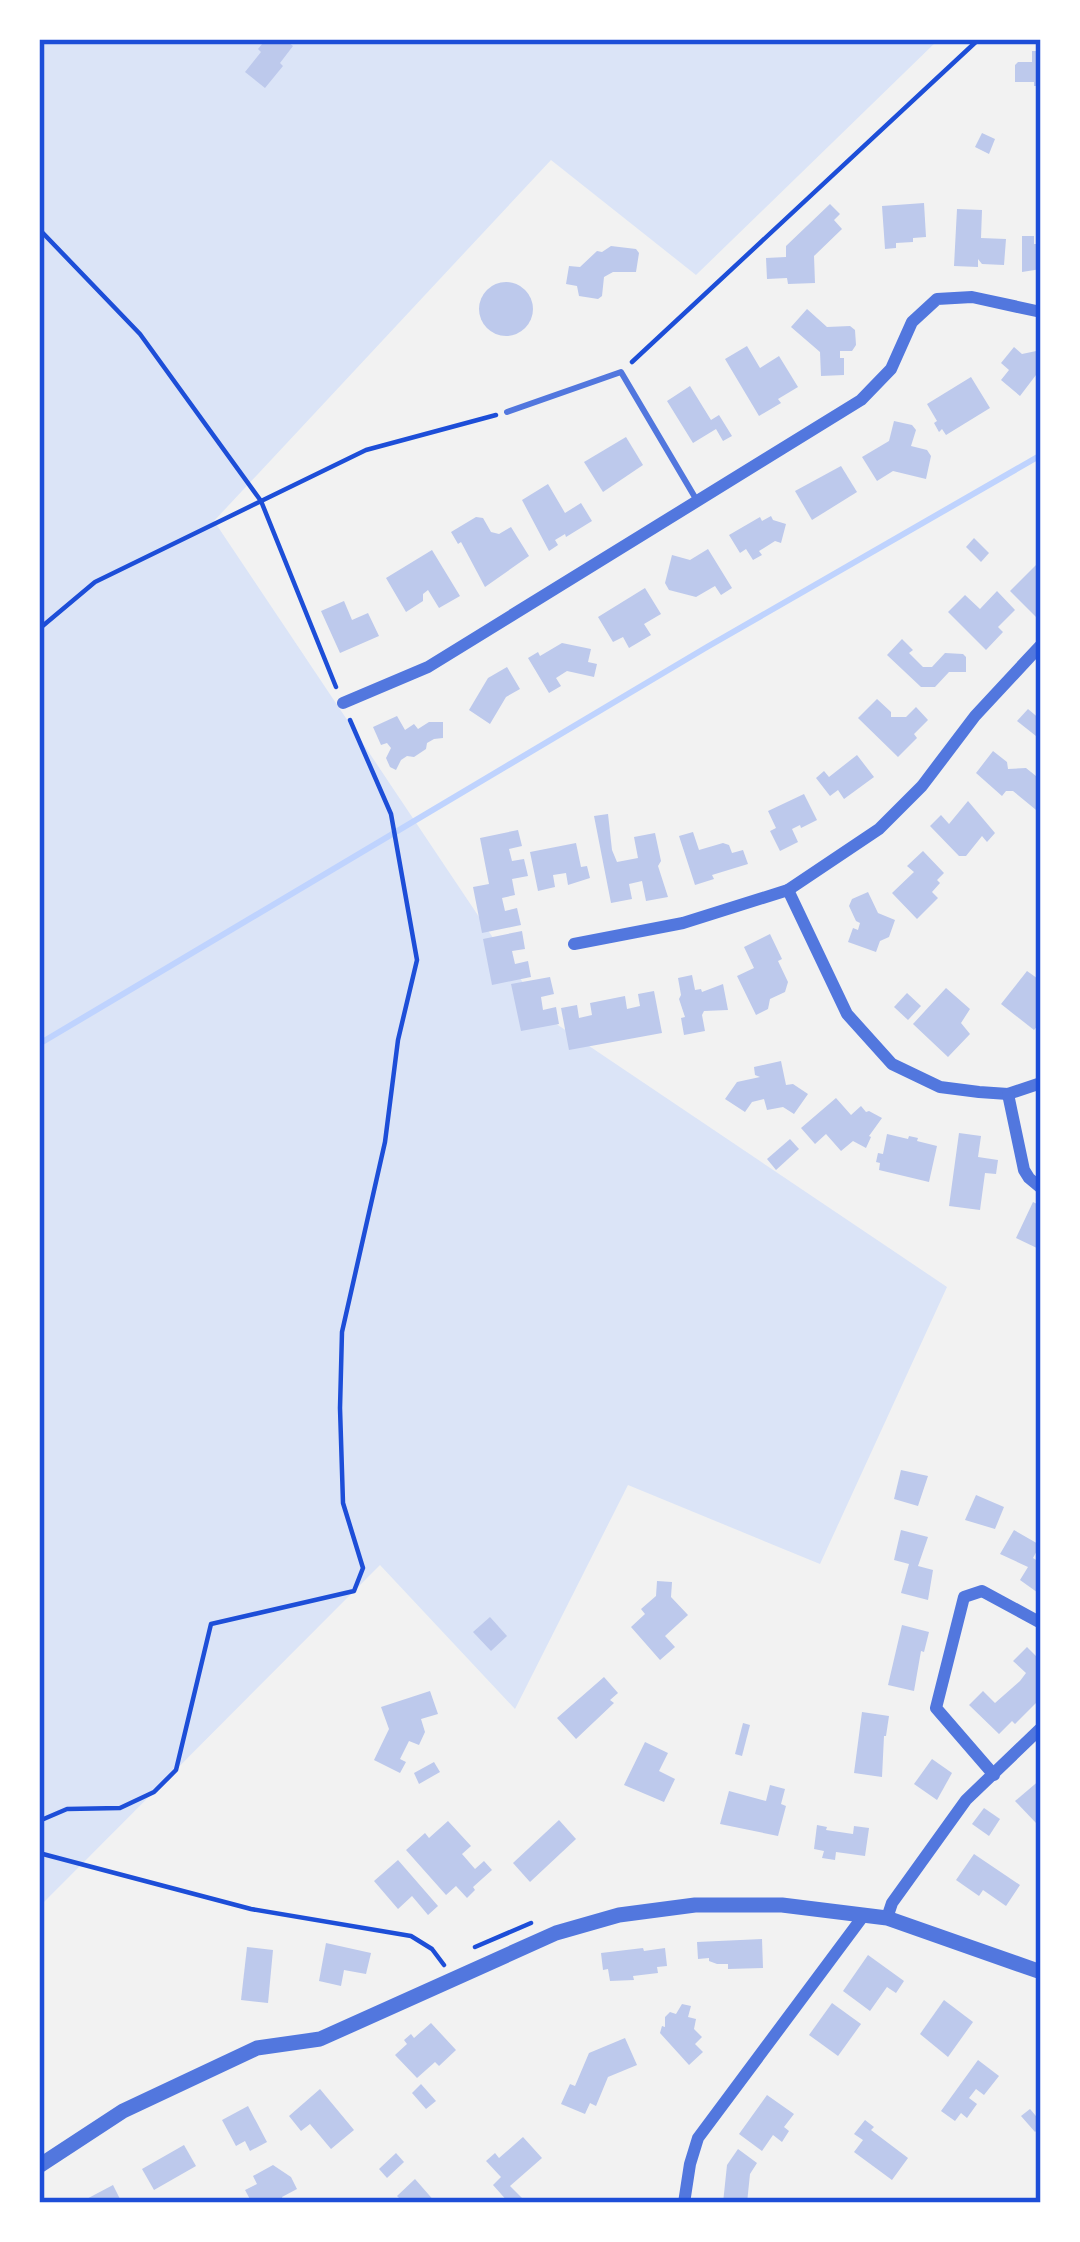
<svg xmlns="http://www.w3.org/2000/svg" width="1080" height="2242" font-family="'DM Sans',sans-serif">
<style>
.green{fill:#dbe4f7}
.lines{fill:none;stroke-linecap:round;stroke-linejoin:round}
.stream{stroke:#bfd3fe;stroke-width:6}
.building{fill:#bdc9ec}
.path{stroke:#1d4ed8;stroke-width:4.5}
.service{stroke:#5277de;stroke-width:6}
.minor{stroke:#5277de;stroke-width:12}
.tertiary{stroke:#5277de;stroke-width:15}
.neatline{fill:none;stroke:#1d4ed8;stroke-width:4.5}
</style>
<rect width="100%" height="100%" fill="#f2f2f2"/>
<path class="green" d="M39,39H939L696,275L551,160L214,521L546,1017L947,1287L820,1564L628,1485L515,1709L380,1565L39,1907Z"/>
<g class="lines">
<path class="stream" d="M39,1044L707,647L1041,455"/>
</g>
<g class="building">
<path d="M266,39H284L293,46L280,63L283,66L265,88L245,72L261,52L258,49Z"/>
<path d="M1032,51H1041V86H1034V82H1015V65L1018,62H1032Z"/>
<path d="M982,133L995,139L989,154L975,147Z"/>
<path d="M924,203L926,237L913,238V242L896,243V248L885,249L882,206Z"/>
<path d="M830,204L840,214L834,220L842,229L814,256L815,283L788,284L787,278L767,279L766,258L786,257V246Z"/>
<path d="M957,209L982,210L981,238L1006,239L1004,265L982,264L978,259V267L954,266Z"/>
<path d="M1022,236H1034V244H1041V269L1022,272Z"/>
<path d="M611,246L636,249L639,253L636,272H613L604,277L602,296L598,299L579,296L577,286L566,284L569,266L580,267L597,251L602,252Z"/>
<circle cx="506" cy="309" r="27"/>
<path d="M807,309L827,327L850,326L855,330L856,345L852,351H840V358H844V375L821,376L820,352L791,327Z"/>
<path d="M747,346L760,368L779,356L798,387L778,399L781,403L759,416L725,359Z"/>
<path d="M1014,347L1022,354L1041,350V374L1036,375L1020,396L1001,380L1009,370L1001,363Z"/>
<path d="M971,377L990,408L946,435L942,429L939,432L934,423L937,421L927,404Z"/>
<path d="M690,386L711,420L719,415L732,436L723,441L716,429L693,443L667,401Z"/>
<path d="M894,421L912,425L916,430L911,446L927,450L931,456L926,479L893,471L877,481L862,457L889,441Z"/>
<path d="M626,437L643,465L603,492L584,462Z"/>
<path d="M841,466L857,492L812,520L795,491Z"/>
<path d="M548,484L565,513L581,503L592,521L566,537L565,534L555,540L558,545L549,551L522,500Z"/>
<path d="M771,516L773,520L786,524L781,543L775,541L759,551L762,555L753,560L746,549L740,553L729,535L760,517L762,521Z"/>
<path d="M476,517L483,518L491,532L499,534L511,527L529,556L485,587L461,542L458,544L451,532Z"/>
<path d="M974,538L989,553L981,562L966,547Z"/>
<path d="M708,549L732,588L721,595L715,586L696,597L669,590L665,583L672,555L690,560Z"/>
<path d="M432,550L460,596L439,608L428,590L423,594V601L406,612L386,578Z"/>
<path d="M1041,560V616L1038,619L1010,591Z"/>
<path d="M645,588L661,614L644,624L651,635L629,648L623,637L613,642L598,617Z"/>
<path d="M997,591L1015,610L998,627L1003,632L986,650L948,612L965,595L980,609Z"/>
<path d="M344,601L352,620L368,613L379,636L340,653L321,611Z"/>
<path d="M902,639L913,650L909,653L923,667H932L945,653L963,654L966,657V672H949L935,687H921L887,655Z"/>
<path d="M562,643L591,649L588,662L597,664L594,677L567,671L556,678L561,686L549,693L528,658L538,652L540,656Z"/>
<path d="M507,667L520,689L506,697L490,724L469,710L488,678Z"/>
<path d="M877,699L891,712V717H906L916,707L928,720L914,734L917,738L898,757L858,718Z"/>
<path d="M1028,709L1041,720V740L1017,721Z"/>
<path d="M397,716L405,730L414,724L418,729L429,722H443V738L434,739L427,743L426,749L414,757L407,756L401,760L396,770L390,767L386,758L391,748L387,743L381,745L373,727Z"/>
<path d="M993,751L1007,762L1008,769L1026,768L1041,780V814L1013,791H1006L1002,796L976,773Z"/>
<path d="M857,755L874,777L844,799L838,790L830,796L816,778L824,771L829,777Z"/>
<path d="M804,794L817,820L801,828L800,825L792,829L798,842L780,851L770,831L776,828L768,811Z"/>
<path d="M968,801L995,833L987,842L982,836L966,856H959L930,826L941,815L949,824Z"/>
<path d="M608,814L612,850L617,862L638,858L634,837L655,833L661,861L658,866L668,897L646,901L642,881L629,884L632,899L611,903L594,816Z"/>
<path d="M518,830L522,846L509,849L512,861L524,859L528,876L512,879L515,895L502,898L505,911L517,908L521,925L482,933L473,887L489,884L480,838Z"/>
<path d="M693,832L699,850L723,843L729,845L732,853L743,850L748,864L712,875L714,879L695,885L679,836Z"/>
<path d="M576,843L581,867L587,866L590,878L568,885L566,873L553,875L555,887L538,891L530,852Z"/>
<path d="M923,851L944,873L937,880L940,883L932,892L938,898L917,919L892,893L914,872L907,866Z"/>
<path d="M868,892L878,913L895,920L889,937L880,941L876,952L848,942L853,928L858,930L860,923L856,921L849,906L852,899Z"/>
<path d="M522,931L525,949L512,951L515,964L528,961L531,977L492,985L483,939Z"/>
<path d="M770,934L782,959L778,961L788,982L785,992L770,999L768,1009L756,1015L737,976L754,968L744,947Z"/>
<path d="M1027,971L1041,981V1022L1034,1030L1001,1004Z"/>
<path d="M692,975L695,990L701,989L702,992L723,984L728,1010L704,1011L702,1015L705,1031L684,1035L681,1018L685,1017L679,999L681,995L678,978Z"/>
<path d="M550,977L554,994L541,997L543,1010L556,1007L559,1024L521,1031L511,984Z"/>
<path d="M946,988L970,1009L961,1023L970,1034L948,1057L913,1024Z"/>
<path d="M654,991L662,1033L569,1050L561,1008L577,1005L579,1018L592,1015L590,1003L625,996L627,1009L640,1006L638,994Z"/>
<path d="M907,993L921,1006L908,1020L894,1007Z"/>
<path d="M781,1061L786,1085L793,1084L808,1094L794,1114L783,1107L767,1110L764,1099L752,1102L745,1112L725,1099L737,1082L760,1077L755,1075L754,1067Z"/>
<path d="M836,1098L851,1115L861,1106L866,1112L869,1111L882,1118L869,1136L871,1137L866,1148L853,1141L841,1151L826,1134L815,1144L801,1128Z"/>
<path d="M959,1133L981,1136L978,1157L998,1160L996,1174L985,1173L980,1210L949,1206Z"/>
<path d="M887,1134L908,1139L909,1136L918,1138L917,1141L937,1146L929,1182L879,1170L880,1163L876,1162L878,1153L883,1154Z"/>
<path d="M790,1139L799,1149L776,1170L767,1159Z"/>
<path d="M1033,1202L1041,1206V1250L1016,1238Z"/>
<path d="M901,1470L928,1476L918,1506L894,1499Z"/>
<path d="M976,1495L1004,1507L995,1529L965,1520Z"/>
<path d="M901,1530L928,1537L918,1566L933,1570L928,1600L901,1593L909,1564L894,1560Z"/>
<path d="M1014,1530L1040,1545L1033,1558L1041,1563V1595L1020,1580L1028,1567L1000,1554Z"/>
<path d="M657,1581L672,1582L671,1597L688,1615L665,1636L675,1647L660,1660L631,1627L645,1614L641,1609L656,1596Z"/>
<path d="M490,1617L507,1636L491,1651L473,1632Z"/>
<path d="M902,1625L929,1632L924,1652L921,1651L914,1691L888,1685Z"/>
<path d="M1027,1647L1041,1661V1698L1015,1724L1012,1721L999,1734L969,1705L983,1691L995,1703L1020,1681L1026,1673L1013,1661Z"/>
<path d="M604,1677L618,1693L610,1700L614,1703L576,1739L557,1718Z"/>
<path d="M430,1691L438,1714L421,1719L425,1732L419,1745L409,1741L400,1759L406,1762L400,1773L374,1760L389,1729L381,1707Z"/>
<path d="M862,1712L889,1716L886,1736H884L882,1777L854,1773Z"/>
<path d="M743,1723L750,1725L742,1756L735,1754Z"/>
<path d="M645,1742L668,1753L659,1771L675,1779L664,1802L624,1785Z"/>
<path d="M932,1759L952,1773L937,1800L914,1784Z"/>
<path d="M434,1762L440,1772L419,1784L414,1773Z"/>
<path d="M1041,1779V1818L1036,1823L1015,1801Z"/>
<path d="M770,1785L785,1789L781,1804L786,1806L778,1836L720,1824L729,1791L766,1801Z"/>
<path d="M984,1808L1000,1819L989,1836L972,1824Z"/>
<path d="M559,1820L576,1839L530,1882L513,1863Z"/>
<path d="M448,1821L471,1846L462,1854L475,1869L484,1861L492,1870L473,1887L475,1890L467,1898L456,1886L446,1895L406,1850L425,1833L429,1838Z"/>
<path d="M817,1825L827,1827L826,1830L853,1834L854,1826L869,1828L865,1856L836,1852L835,1860L822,1858L824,1851L814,1849Z"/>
<path d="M974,1854L1020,1885L1006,1906L983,1890L979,1896L956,1880Z"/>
<path d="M398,1860L438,1906L428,1915L412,1896L398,1909L374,1881Z"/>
<path d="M762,1939L763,1968L728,1969V1964H717L709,1961V1958L698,1959L697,1942Z"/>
<path d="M326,1943L371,1953L366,1974L344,1970L341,1986L319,1981Z"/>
<path d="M247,1947L273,1950L268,2003L241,2000Z"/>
<path d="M643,1948L644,1951L665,1948L667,1966L657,1967L658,1973L633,1976L634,1980L610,1981L608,1969L603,1970L601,1953Z"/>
<path d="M868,1955L904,1981L896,1993L887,1987L870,2011L843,1991Z"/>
<path d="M944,2000L973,2022L948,2057L920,2034Z"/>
<path d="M832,2003L861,2024L838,2056L809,2035Z"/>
<path d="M682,2004L691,2006L688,2017L696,2019L694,2029L702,2037L695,2044L703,2052L689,2065L660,2033L662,2026L665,2027V2017L670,2012L676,2014Z"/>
<path d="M431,2023L456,2050L439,2066L435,2062L417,2078L395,2055L407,2044L404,2040L411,2034L414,2038Z"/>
<path d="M625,2038L637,2065L608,2077L596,2106L590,2103L585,2114L561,2104L570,2084L575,2086L589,2053Z"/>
<path d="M978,2060L999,2076L984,2095L976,2089L969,2098L977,2104L967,2118L961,2113L955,2121L941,2111Z"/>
<path d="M421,2084L436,2101L426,2109L412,2093Z"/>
<path d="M320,2089L354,2130L331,2149L310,2124L301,2131L289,2116Z"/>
<path d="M767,2095L794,2114L784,2127L789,2131L782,2142L773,2135L762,2151L739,2134Z"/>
<path d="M248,2106L267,2142L250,2151L245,2141L236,2146L222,2120Z"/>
<path d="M1030,2109L1041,2122V2127L1035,2132L1021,2116Z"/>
<path d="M865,2120L874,2127L871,2130L908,2158L892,2180L854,2152L863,2140L854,2134Z"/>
<path d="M523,2137L542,2158L510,2186L527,2203H509L493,2185L501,2177L486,2161L495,2153L499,2158Z"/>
<path d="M184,2145L196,2166L154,2190L142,2169Z"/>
<path d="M738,2149L757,2163L750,2174L747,2203H723L727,2165Z"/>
<path d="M396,2153L404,2162L387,2178L379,2169Z"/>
<path d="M273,2165L291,2177L297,2189L282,2197L284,2203H252L245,2190L257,2184L253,2176Z"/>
<path d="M415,2179L436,2203H404L397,2196Z"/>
<path d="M113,2185L122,2203H79Z"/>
</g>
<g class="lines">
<g class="path">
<path d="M39,229L140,334L261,501L336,687"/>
<path d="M632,362L979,39"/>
<path d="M39,629L95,582L366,450L496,415"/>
<path d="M39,1821L67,1809L120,1808L154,1792L176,1770L211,1624L354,1591L363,1568L343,1503L340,1408L342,1332L385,1142L398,1040L417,960L391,814L350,720"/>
<path d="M39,1853L251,1909L411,1936L432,1949L444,1965"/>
<path d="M475,1947L531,1923"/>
</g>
<path class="service" d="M507,412L621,372L696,499"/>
<g class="minor">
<path d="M343,703L428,667L861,400L891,369L912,322L937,299L972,297L1041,312"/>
<path d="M788,890L847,1014L892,1064L940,1087L979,1092L1008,1094L1041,1083"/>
<path d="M574,944L683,923L788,890L879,829L922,786L975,716L1041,645"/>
<path d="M1008,1094L1024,1170L1029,1178L1041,1188"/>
<path d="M994,1775L936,1708L964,1597L982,1591L1041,1623"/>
<path d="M887,1918L892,1903L966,1800L1041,1728"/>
<path d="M684,2203L690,2164L698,2138L864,1915"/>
</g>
<path class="tertiary" d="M39,2166L123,2111L257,2048L320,2039L556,1933L619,1915L695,1905H782L887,1918L1041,1972"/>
</g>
<rect width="1080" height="2242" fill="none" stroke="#ffffff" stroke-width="84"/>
<rect x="42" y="42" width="996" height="2158" class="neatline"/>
</svg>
